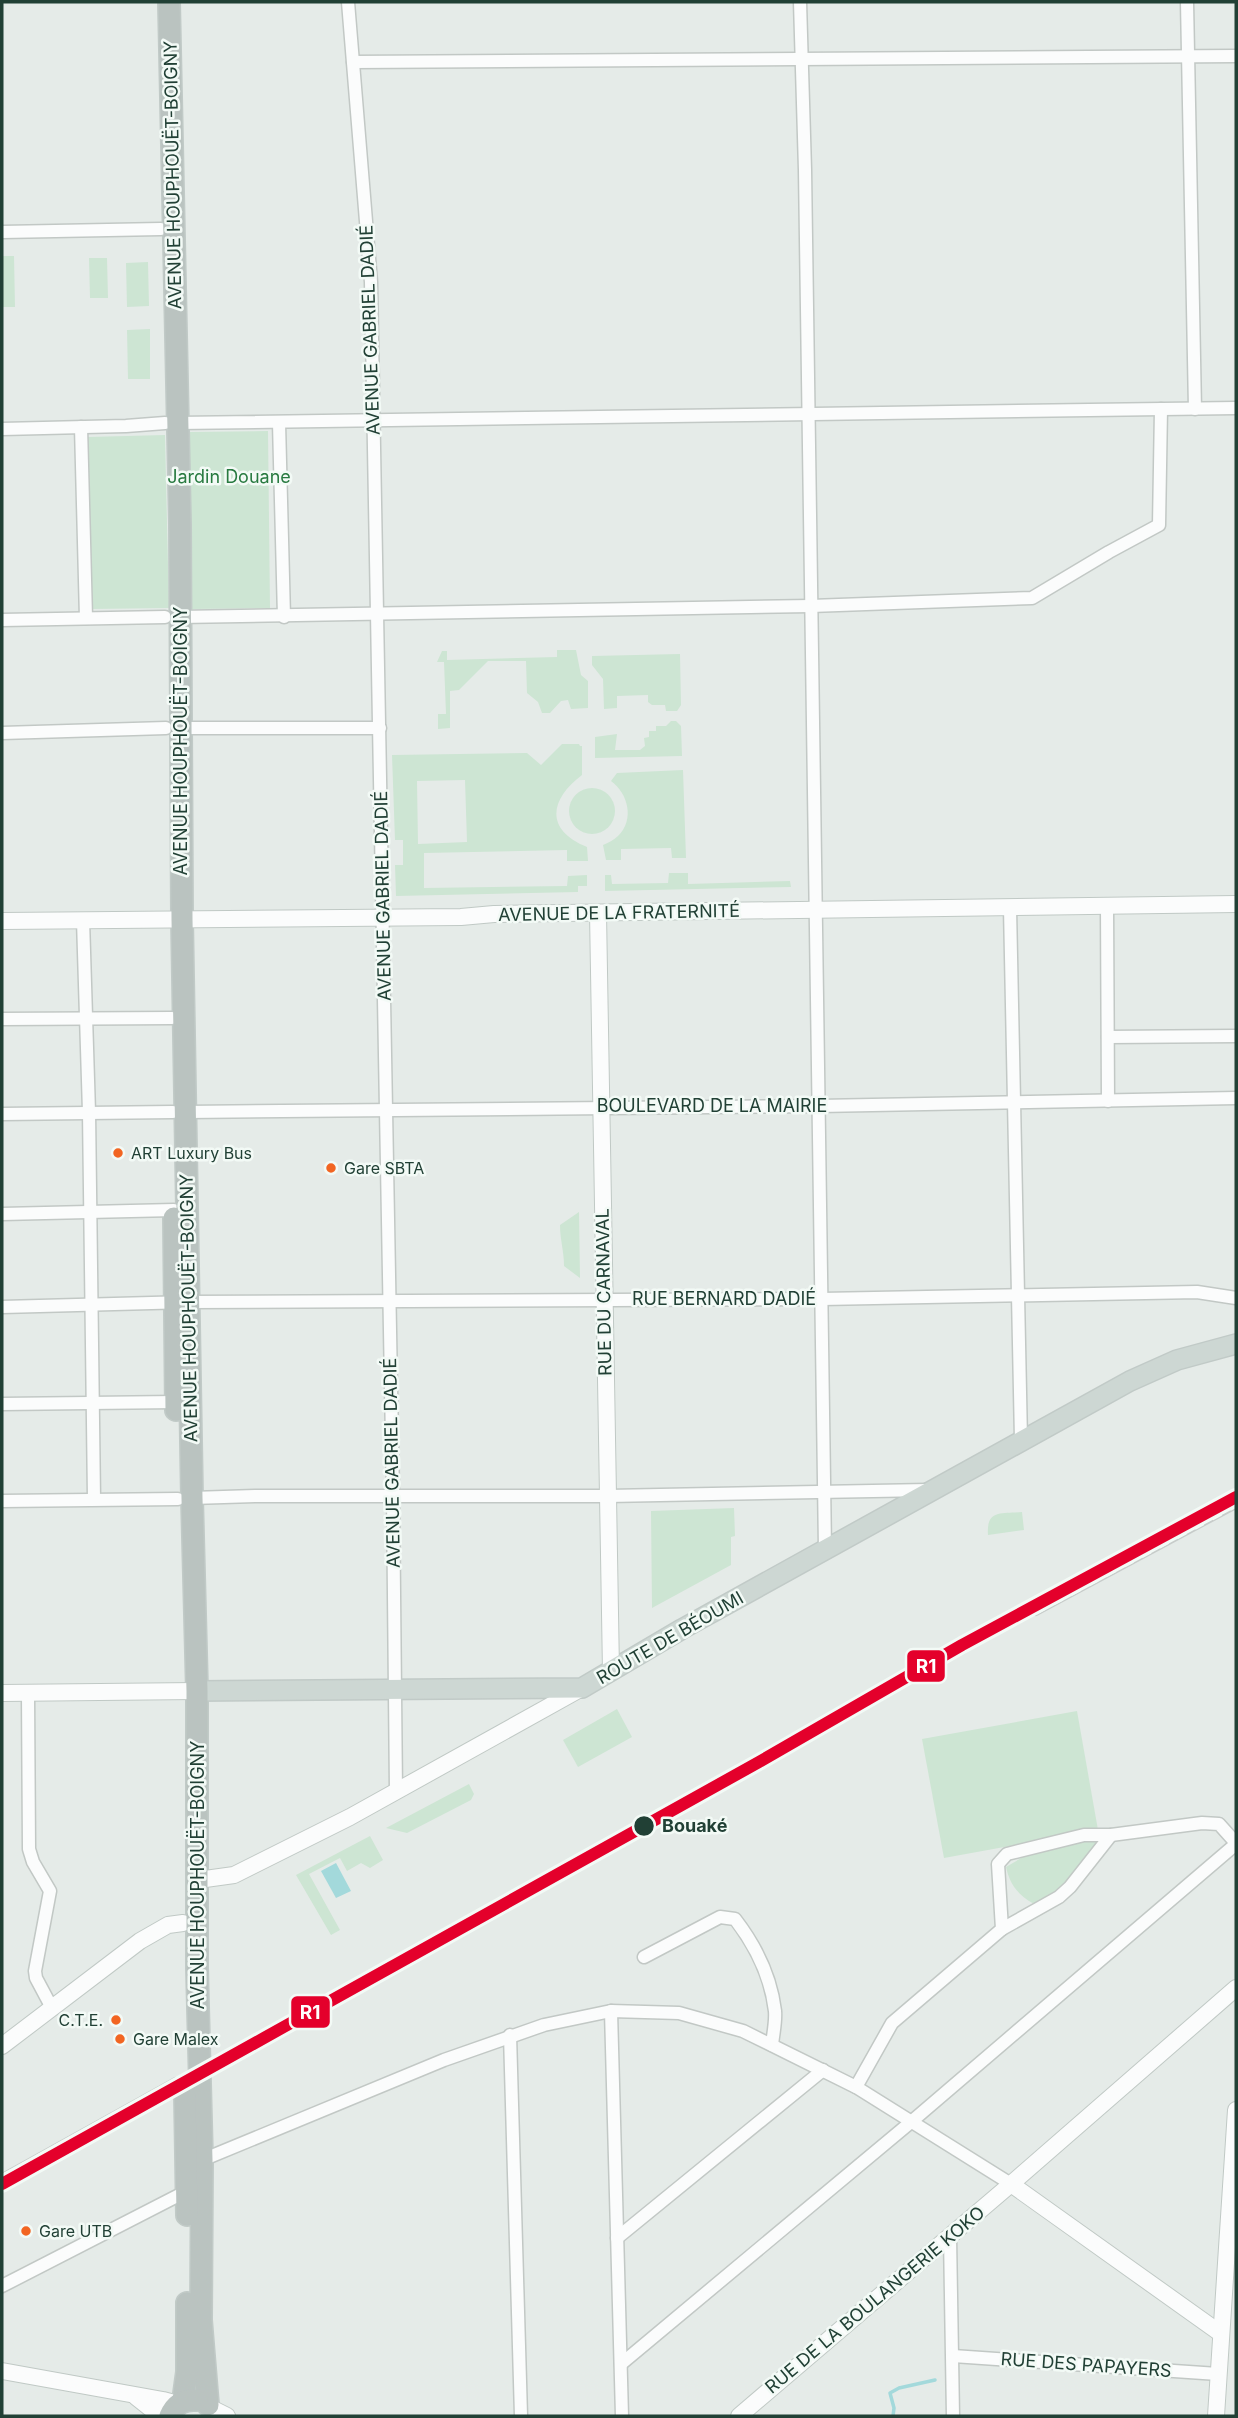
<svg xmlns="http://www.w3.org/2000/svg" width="1238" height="2418" font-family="Inter,sans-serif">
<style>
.green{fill:#cde5d3;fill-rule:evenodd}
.water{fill:#a3d9db}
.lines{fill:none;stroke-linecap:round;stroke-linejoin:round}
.stream{stroke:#a3d9db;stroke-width:3.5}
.street-casing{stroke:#c2c8c5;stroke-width:15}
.secondary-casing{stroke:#c0c9c5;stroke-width:18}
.primary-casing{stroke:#c1cac7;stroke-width:22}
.highway-casing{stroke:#c1cac7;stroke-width:24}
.street{stroke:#fbfcfc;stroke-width:12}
.secondary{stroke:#fbfcfc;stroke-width:16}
.primary{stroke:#cdd7d3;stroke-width:19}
.highway{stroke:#bac3c0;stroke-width:21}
.rail-casing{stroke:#c7ccca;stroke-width:6}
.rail{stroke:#f3faf6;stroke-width:3.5;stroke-dasharray:10;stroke-linecap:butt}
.rail-1-casing{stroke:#f3faf6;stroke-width:18}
.rail-1{stroke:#e4002b;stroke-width:12}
.bus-dot{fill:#f26522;stroke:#f3faf6;stroke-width:2.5}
.stop-dot{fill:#214035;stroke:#f3faf6;stroke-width:2.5}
.labels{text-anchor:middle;stroke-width:5;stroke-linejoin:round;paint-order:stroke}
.bus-label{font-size:16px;fill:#214035;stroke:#f3faf6;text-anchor:start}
.street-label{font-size:18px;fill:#214035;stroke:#f3faf6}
.park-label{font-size:18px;fill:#287a40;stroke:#f3faf6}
.stop-label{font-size:18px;font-weight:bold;fill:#214035;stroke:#f3faf6;text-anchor:start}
.line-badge{stroke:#f3faf6;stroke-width:2.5}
.badge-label{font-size:19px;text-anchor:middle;font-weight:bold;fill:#fff}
</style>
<rect width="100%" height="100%" fill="#e5ebe8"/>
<g class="green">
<path d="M2,256H14L15,307H2Z"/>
<path d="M89,258H107L108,298H90Z"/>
<path d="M148,262L149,306L127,307L126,263Z"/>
<path d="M150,329V379H128L127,330Z"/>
<path d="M268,431L270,608L191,609L189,432Z"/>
<path d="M165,435L169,608L91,609L88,437Z"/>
<path d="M557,650H576L581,675L588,681V708L571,709L568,700L561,701L550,713H542L538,702L527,693L526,661H488L459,690L450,691V728L438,729V714H446L444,662H437L442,651H447V660L557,657Z"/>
<path d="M680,654L681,705L677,711H666L665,705H652L648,702V695L617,696V708L604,709L603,679L592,665V656Z"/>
<path d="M671,721H676L681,726L682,756L595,758V737L617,734L615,750H640L645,746L644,738L649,737V731H656V726H666Z"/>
<path d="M562,744H579L580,746H582V775C549,800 545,830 587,847L588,861H567V850L424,853V888L567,886L568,876L587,875V886H578V892L396,896L395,865H403V840H395L392,755L527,753L541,765ZM465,780L467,842L418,844L417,781Z"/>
<path d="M683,770L686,858H672L671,848L621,849V860H606L603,845C608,843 614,840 618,836C635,820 628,793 611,781L617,773Z"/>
<circle cx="592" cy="811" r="23"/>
<path d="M669,873H688V884L790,881L791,887L605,891V875H611L612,884L668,883Z"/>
<path d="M579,1212L580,1278L564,1266C564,1251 560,1240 560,1225Z"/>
<path d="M734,1508L735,1536L731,1537V1565L652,1608L651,1511Z"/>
<path d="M1022,1512L1024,1530L988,1535C986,1509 1002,1514 1022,1512Z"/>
<path d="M617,1709L632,1737L578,1767L563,1740Z"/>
<path d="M1077,1711L1098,1830L944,1858L922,1739Z"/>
<path d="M469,1784L474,1794L471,1800L407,1833L386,1828Z"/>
<path d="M370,1836L383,1860L370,1868L361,1863L347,1871L340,1858L309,1874L340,1930L331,1935L296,1875Z"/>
<path d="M1084,1837L1103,1844L1064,1888L1034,1904C1018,1895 1010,1885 1006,1867L1040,1847Z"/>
</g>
<path class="water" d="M336,1863L351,1891L336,1898L321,1871Z"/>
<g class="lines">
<path class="stream" d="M893,2416L894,2408L890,2393L899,2388L935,2380"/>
<defs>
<g id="street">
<path d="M348,2L371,282L393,1496L396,1792"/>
<path d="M800,2L805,170L825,1550"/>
<path d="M1187,2L1195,409"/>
<path d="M353,62L1236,56"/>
<path d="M2,232L161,229"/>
<path d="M178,423L1236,408"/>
<path d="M279,423L284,617"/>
<path d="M81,427L86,618"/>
<path d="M2,429L126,426L165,423"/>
<path d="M179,617L811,606L1032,598L1109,552L1159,525L1161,409"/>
<path d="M2,620L165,617"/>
<path d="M180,728H380"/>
<path d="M2,733L166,728"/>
<path d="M1107,906L1108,1101"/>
<path d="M1010,908L1021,1440"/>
<path d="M83,920L89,1112L94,1499"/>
<path d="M2,1019L172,1018"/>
<path d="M1108,1037L1236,1036"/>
<path d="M187,1112L819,1106L1236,1098"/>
<path d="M2,1114L173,1112"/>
<path d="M2,1214L174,1210"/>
<path d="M2,1307L189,1302L822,1299L1197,1292L1236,1298"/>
<path d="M2,1404L176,1402"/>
<path d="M192,1498L255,1496H608L928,1490"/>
<path d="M2,1501L178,1499"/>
<path d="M28,1693L29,1849L33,1862L50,1891L35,1971L36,1978L52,2008"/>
<path d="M1002,1929L1059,1897L1070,1887L1111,1835"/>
<path d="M644,1957L720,1917L735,1919C755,1945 771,1977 775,2011C776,2022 773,2034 772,2045"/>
<path d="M611,2011L622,2416"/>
<path d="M510,2035L521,2416"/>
<path d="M856,2087L892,2023L1002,1929L998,1864L1007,1854L1084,1835H1111L1202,1823L1219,1824L1236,1843"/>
<path d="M202,2160L444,2060L544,2025L611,2011L679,2013L743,2031L856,2087L1011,2184"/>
<path d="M950,2236L953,2416"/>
<path d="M617,2238L823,2070"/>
<path d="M2,2286L187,2191"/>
<path d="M953,2356L1218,2374"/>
<path d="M621,2364L911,2122L1236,1844"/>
</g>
<g id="secondary">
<path d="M598,913L611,1671"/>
<path d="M2,921L461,917L494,914L1236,904"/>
<path d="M2,1693L197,1691"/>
<path d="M198,1880L234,1875L350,1817L582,1688"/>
<path d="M2,2046L140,1941L168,1925L183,1923"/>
<path d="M1011,2184L1220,2333"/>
<path d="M2,2371L163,2400L178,2404"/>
<path d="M136,2397L160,2416"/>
<path d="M213,2409L227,2416"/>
<path d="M739,2416L1011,2184L1236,1988"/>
<path d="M1216,2416L1236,2110"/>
</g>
<path id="primary" d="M197,1691L582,1688L682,1629L1130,1381L1177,1360L1236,1344"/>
<g id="highway">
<path d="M169,2L180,525L182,919L192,1498L197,1691V1968L202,2160L201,2320L208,2405"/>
<path d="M174,1218L176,1410"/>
<path d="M185,2093L187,2215"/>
<path d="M183,2401L187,2372V2303"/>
<path d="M170,2416C175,2404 183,2399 197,2400"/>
</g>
</defs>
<use href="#street" class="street-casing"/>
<use href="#secondary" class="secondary-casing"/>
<use href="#primary" class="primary-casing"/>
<use href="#highway" class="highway-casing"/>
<use href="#street" class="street"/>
<use href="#secondary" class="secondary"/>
<use href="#primary" class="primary"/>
<use href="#highway" class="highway"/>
<defs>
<g id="rail">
<path d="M1036,1613L1236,1506"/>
<path d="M2,2176L175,2080"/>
</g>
</defs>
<use href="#rail" class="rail-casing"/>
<use href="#rail" class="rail"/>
<defs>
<path id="rail-1" d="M2,2184L759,1762L962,1645L1236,1497"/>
</defs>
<use href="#rail-1" class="rail-1-casing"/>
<use href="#rail-1" class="rail-1"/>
</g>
<g class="bus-dot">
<circle cx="118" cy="1153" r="6"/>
<circle cx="331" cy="1168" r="6"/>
<circle cx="116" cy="2020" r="6"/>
<circle cx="120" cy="2039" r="6"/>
<circle cx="26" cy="2231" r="6"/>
</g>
<circle class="stop-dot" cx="644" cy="1826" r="11"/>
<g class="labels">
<g class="bus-label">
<text x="131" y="1159">ART Luxury Bus</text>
<text x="344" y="1174">Gare SBTA</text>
<text x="103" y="2026" text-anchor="end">C.T.E.</text>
<text x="133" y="2045">Gare Malex</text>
<text x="39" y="2237">Gare UTB</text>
</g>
<g class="street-label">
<text transform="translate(173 175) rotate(-91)" y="6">AVENUE HOUPHOUËT-BOIGNY</text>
<text transform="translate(370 330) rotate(-92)" y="6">AVENUE GABRIEL DADIÉ</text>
<text transform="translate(181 741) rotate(-90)" y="6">AVENUE HOUPHOUËT-BOIGNY</text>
<text transform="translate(383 896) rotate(-91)" y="6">AVENUE GABRIEL DADIÉ</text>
<text transform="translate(619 913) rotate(-1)" y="6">AVENUE DE LA FRATERNITÉ</text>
<text x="712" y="1112">BOULEVARD DE LA MAIRIE</text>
<text transform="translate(604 1292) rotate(-91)" y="6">RUE DU CARNAVAL</text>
<text x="724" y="1305">RUE BERNARD DADIÉ</text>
<text transform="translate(189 1308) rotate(-91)" y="6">AVENUE HOUPHOUËT-BOIGNY</text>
<text transform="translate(392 1463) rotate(-91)" y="6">AVENUE GABRIEL DADIÉ</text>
<text transform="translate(670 1638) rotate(-30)" y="6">ROUTE DE BÉOUMI</text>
<text transform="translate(198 1875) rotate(-90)" y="6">AVENUE HOUPHOUËT-BOIGNY</text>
<text transform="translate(875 2300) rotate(-40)" y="6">RUE DE LA BOULANGERIE KOKO</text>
<text transform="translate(1086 2365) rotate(4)" y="6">RUE DES PAPAYERS</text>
</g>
<g class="park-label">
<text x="229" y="483">Jardin Douane</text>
</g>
<g class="stop-label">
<text x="662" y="1832">Bouaké</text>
</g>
</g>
<g class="line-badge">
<rect x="906" y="1649" width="40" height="34" rx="7" fill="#e4002b"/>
<rect x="290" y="1995" width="41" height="34" rx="7" fill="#e4002b"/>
</g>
<g class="badge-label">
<text x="926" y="1673">R1</text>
<text x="310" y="2019">R1</text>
</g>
<rect width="1238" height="2418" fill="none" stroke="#214035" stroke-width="7"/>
</svg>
